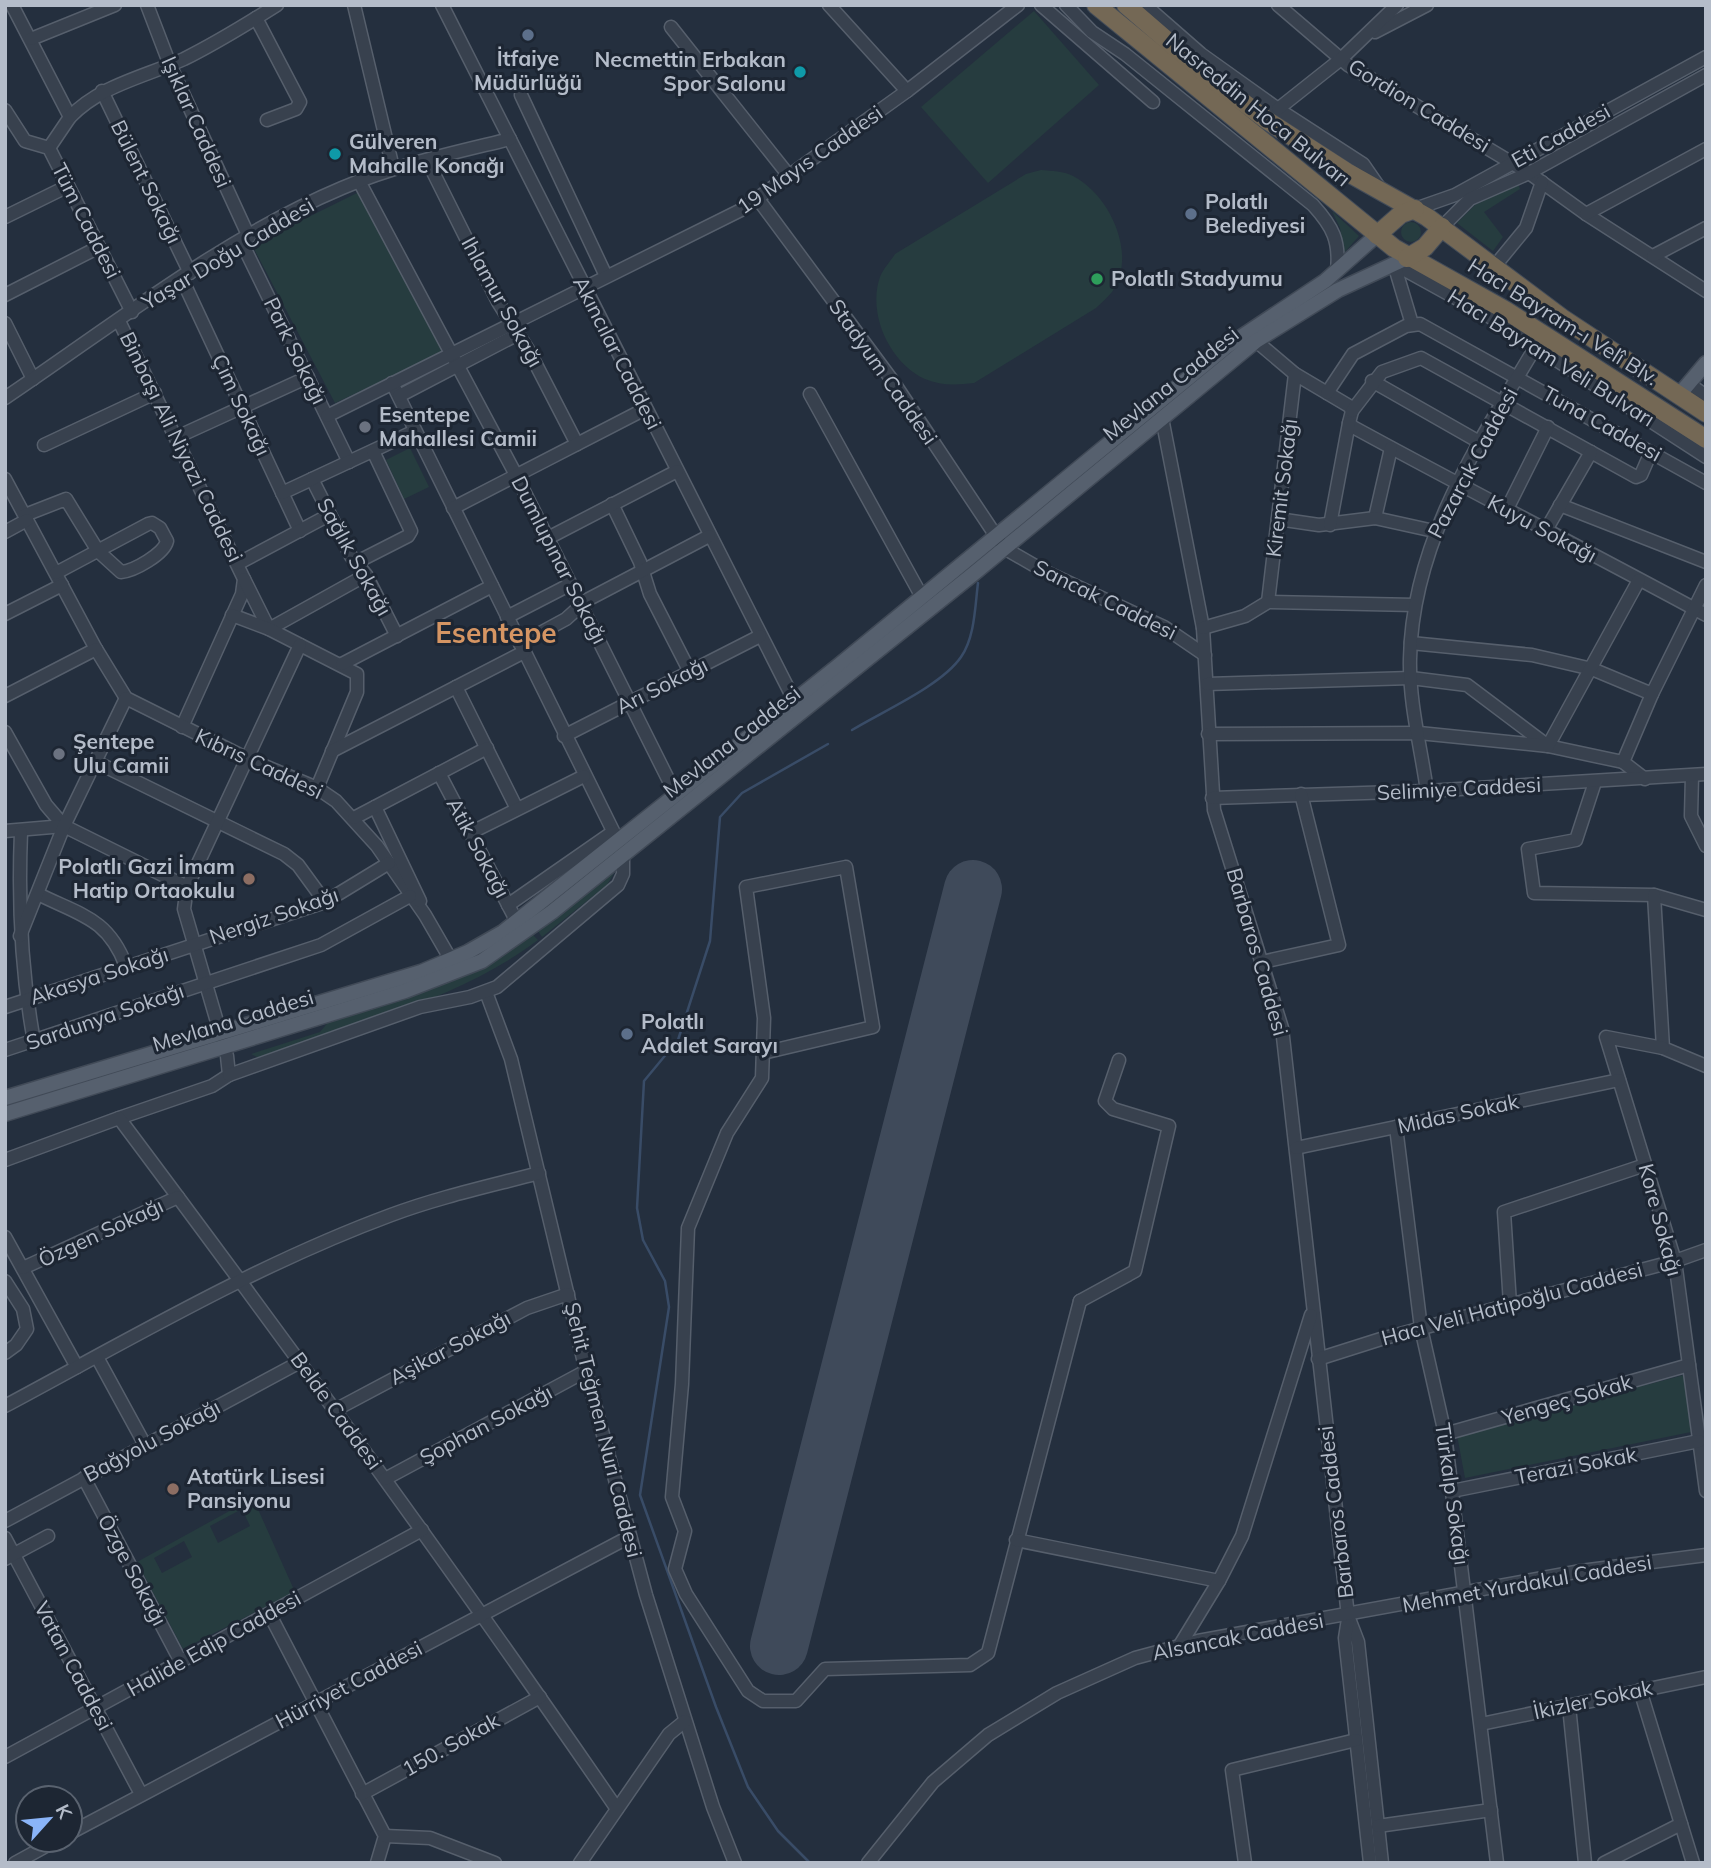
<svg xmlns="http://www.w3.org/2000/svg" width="1711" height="1868" font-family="Mulish,sans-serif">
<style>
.green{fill:#263c3f;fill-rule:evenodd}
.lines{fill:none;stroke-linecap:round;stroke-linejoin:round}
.stream{stroke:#394c67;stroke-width:2.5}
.runway{stroke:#3f4a5a;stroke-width:58}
.minor-casing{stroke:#565f6c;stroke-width:15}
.major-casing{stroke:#414a57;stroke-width:17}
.highway-casing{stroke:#434c59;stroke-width:20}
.minor{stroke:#38414e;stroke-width:12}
.major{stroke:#56606e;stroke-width:14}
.highway{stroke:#746855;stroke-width:18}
.service-dot{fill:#5c6f8a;stroke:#1d2633;stroke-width:2.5}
.culture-dot{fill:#0f9aa8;stroke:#1d2633;stroke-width:2.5}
.leisure-dot{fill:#2e9e5b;stroke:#1d2633;stroke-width:2.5}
.worship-dot{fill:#6b7280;stroke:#1d2633;stroke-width:2.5}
.education-dot{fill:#8d6e63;stroke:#1d2633;stroke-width:2.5}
.labels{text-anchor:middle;stroke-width:6;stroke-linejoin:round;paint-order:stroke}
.poi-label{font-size:21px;font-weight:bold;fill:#b4bcc9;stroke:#1d2633;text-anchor:start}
.street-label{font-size:21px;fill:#b4bcc9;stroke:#1d2633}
.district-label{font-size:28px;font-weight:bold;fill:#d59563;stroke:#1d2633}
</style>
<rect width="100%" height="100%" fill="#242f3e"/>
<g class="green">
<path d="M1034,11L1099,85L988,183L921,107Z"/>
<path d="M1041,170C1052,171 1063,171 1073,176C1110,195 1138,255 1112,292C1107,298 1101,303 1096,308L974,383C957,385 941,386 925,379C890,363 867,314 880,277C883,269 890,262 895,254L1026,174Z"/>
<path d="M1518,184L1520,189L1484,212L1503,237L1493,251L1457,223L1475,205Z"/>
<path d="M361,191L444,352L335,403L252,245Z"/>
<path d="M1332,211L1359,236L1344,253L1340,228Z"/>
<circle cx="1411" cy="232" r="10"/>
<path d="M410,448L429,487L404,499L386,460Z"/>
<path d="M617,868L607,885L542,937L538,931Z"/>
<path d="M533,935L538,940C460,999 351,1027 259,1058L251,1054L320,1032L330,1020C403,999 472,981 533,935Z"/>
<path d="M1684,1375L1691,1432L1465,1478L1457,1435Z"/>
<path d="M253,1498L295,1592L183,1649L137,1562ZM242,1509L250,1526L218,1543L210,1526ZM184,1541L192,1557L162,1573L154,1558Z"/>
</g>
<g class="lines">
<g class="stream">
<path d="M852,730C883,711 941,686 961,657C975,637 975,606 978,583"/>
<path d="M810,1863L778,1831L748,1787L716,1707L640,1495L669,1307L665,1281L643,1240L637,1208L644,1081L678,1040L710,941L720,817L742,793L828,744"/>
</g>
<path class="runway" d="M779,1646L973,889"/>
<defs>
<g id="minor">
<path d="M12,5L70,117L49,148"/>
<path d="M147,5L170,65L249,237"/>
<path d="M354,5L393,168"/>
<path d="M442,5L794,700"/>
<path d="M829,5L907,91"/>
<path d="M1041,5L1153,102"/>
<path d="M1066,5L1092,32L1125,54L1313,205C1333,227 1340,241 1337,271"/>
<path d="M1145,5L1201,54L1278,109L1363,164L1381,190"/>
<path d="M1278,5L1348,65L1529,173L1586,214L1706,291"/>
<path d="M256,18L300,102L296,109L267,120"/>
<path d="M671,27L790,177"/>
<path d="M1375,32L1427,5"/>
<path d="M31,39L115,5"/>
<path d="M102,91L190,273"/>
<path d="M521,95L606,276"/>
<path d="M1278,109L1341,59L1397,5"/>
<path d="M5,110L25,141L49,148L132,312"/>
<path d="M70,117C101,85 144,77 184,59C216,43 247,24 277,5"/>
<path d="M427,160L498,302L529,351L577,444"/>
<path d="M359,181L516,475L675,793"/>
<path d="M758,199L892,380L1004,548L1044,571L1164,627L1205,655"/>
<path d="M1415,209L1455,195L1706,57"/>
<path d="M1586,214L1706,149"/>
<path d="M5,217L68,186"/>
<path d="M1442,227L1470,199L1529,173L1706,75"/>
<path d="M241,241L349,462"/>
<path d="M1653,256L1706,228"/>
<path d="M1394,264L1490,317L1706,457"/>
<path d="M1394,264L1412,324"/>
<path d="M1494,267L1526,228L1542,182"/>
<path d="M182,279L300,531"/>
<path d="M5,295L99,247"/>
<path d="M119,321L244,579L242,594L182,727"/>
<path d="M5,323L33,379"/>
<path d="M1256,341L1295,374L1349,406L1352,411L1349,423L1353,427C1470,491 1588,551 1706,615"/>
<path d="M1372,381L1481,443"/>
<path d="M392,383L618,841"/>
<path d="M1689,384L1706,396"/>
<path d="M1327,393L1353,354L1406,326L1420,324L1706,483"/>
<path d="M810,394L922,597"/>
<path d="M399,396L518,334"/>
<path d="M5,398C112,326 223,238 342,188C396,165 453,153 510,139"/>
<path d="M1352,411L1382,372L1421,358L1636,477L1641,475L1651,452"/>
<path d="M327,416L741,210L907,91L1018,5"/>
<path d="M1162,418L1203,628L1214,810L1282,1028L1348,1616L1358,1642L1382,1863"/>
<path d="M177,437L308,377"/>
<path d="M44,445L155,393"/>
<path d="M5,479L96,649L126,698L248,759L317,788L336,801L377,846L425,915L451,960"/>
<path d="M312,479L351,556L366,575L397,636"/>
<path d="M282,493L415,431"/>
<path d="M612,504L640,562L650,594L690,672"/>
<path d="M1560,505L1706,562"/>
<path d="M453,508L645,409"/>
<path d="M1507,509L1548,427"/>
<path d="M25,515L66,499L98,551L121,572C134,571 164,554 167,541L160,528L152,523L148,524L56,573"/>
<path d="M1375,518L1391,448"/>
<path d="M1278,519L1319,525L1375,518L1434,531"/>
<path d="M1330,525L1349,423"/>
<path d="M1546,530L1591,452"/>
<path d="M5,532L27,520"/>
<path d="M548,538L677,471"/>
<path d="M239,563L329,515"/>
<path d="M355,563L408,536L411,531L373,451"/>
<path d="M244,579L269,629L366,575"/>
<path d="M1268,602L1295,374"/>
<path d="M5,614L62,585"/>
<path d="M232,615L269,629L357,674V692L317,788"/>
<path d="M507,617L571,584"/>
<path d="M1203,628L1245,616L1268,602L1415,605"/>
<path d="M1411,643L1532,655L1592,669L1652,694"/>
<path d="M520,644L566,619L587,600L709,536"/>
<path d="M342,664L492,586"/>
<path d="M1207,684L1411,678L1467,685L1548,746L1623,762"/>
<path d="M456,687L517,809"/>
<path d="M5,696L96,649"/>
<path d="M5,732L46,805L64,826L187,887L184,909L227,1056L229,1075L212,1086L119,1118"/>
<path d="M1208,734L1419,733L1548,746L1639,580"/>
<path d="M564,736L760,636"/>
<path d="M332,751L524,652"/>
<path d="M94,761L284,854L298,865L325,902"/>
<path d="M439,773L517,922"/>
<path d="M1692,776L1691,816L1706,846"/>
<path d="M1645,779L1623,762L1652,694L1706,585"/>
<path d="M1595,782L1576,840L1528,849L1534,893L1654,895L1706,910"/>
<path d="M1427,791C1421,748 1409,703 1410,659C1412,542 1478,444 1536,346"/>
<path d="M1212,798L1427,791L1706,774"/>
<path d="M375,807L420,901"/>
<path d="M354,818L487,748"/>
<path d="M5,831L64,826"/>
<path d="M21,832C18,903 21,971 34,1041"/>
<path d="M470,833L584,776"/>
<path d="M187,887L300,645"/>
<path d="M38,894C80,915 108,918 126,966"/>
<path d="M1654,895L1663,1048L1706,1066"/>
<path d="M508,905L613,832"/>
<path d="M20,936L64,826L126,698"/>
<path d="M1262,962L1339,945L1301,794"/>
<path d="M486,992L511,1059L586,1371L646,1595L713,1807L735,1863"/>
<path d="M5,1007L325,902L389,863"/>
<path d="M1663,1048L1606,1037L1675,1261L1706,1491"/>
<path d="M5,1050L321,945L410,896"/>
<path d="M763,1053L873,1027L846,867L746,887L764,1018L762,1078L727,1133L688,1228L682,1384L672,1497L685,1531L675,1569L686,1594L748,1691L763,1701H796L825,1669L970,1665L988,1653L1080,1301"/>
<path d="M1119,1060L1105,1101L1113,1109L1169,1126L1135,1271L1080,1301L1128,1275"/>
<path d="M229,1075L420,1007L470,997L497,987L618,885L623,874V857"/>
<path d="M1396,1127L1421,1328L1445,1434L1497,1863"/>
<path d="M1296,1148L1619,1080"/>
<path d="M5,1160L119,1118C289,1345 456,1574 617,1809"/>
<path d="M5,1237L77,1367"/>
<path d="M23,1268L178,1197"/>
<path d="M5,1281L23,1309L27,1329L16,1345L5,1353"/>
<path d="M1510,1304L1504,1212L1645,1165"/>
<path d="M97,1357L145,1445"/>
<path d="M1318,1359L1381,1339L1675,1261L1706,1250"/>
<path d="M5,1406C132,1338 256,1265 391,1215C439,1197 490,1186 539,1173"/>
<path d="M335,1410L527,1308L568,1294"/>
<path d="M1445,1434L1689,1365"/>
<path d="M84,1478L181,1662"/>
<path d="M385,1479L586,1371"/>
<path d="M1452,1491L1699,1441"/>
<path d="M5,1521L300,1362"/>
<path d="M5,1538L141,1794"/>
<path d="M1016,1540L1219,1581"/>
<path d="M5,1559L48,1536"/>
<path d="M270,1615L385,1836L377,1863"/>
<path d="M1348,1619L1345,1638L1370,1863"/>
<path d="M1180,1645L1219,1581L1242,1536L1311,1315"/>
<path d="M1640,1690L1693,1863"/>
<path d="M1569,1706L1585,1863"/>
<path d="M1481,1724L1706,1677"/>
<path d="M5,1757L422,1530"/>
<path d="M362,1794L540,1697"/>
<path d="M1378,1826L1491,1810"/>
<path d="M70,1833L629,1537"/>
<path d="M385,1836L430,1838L495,1863"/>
<path d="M15,1863L57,1840"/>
<path d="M580,1863L669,1734L685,1721"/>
<path d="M868,1863L933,1782L988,1735L1057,1693L1135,1658L1198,1641L1581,1571L1706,1555"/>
<path d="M1245,1863L1232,1770L1356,1740"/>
<path d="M1604,1863L1681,1824"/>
</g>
<g id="major">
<path d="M1679,395L1706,363"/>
<path d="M5,1098L421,972L468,952L503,932L838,666L1226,347L1325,281L1377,235"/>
<path d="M5,1114L405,991L482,961L552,912L972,575L1256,341L1338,290L1407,258"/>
</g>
<g id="highway">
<path d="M1096,5L1394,248L1505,310L1706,439"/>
<path d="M1126,5L1207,75L1268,121L1347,172L1427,217L1562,318L1706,413"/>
<path d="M1377,235L1401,214L1415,209"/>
<path d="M1407,258L1425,247L1442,227"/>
</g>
</defs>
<use href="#minor" class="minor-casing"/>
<use href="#major" class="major-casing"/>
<use href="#highway" class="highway-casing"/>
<use href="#minor" class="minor"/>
<use href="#major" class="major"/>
<use href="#highway" class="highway"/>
</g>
<g class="service-dot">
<circle cx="528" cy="35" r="7"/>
<circle cx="1191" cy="214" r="7"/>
<circle cx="627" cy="1034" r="7"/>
</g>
<g class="culture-dot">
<circle cx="800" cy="72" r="7"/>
<circle cx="335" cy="154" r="7"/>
</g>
<circle class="leisure-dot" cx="1097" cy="279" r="7"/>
<g class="worship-dot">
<circle cx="365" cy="427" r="7"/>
<circle cx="59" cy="754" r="7"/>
</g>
<g class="education-dot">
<circle cx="249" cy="879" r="7"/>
<circle cx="173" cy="1489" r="7"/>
</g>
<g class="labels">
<g class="poi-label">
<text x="528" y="66" text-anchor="middle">İtfaiye<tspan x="528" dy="24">Müdürlüğü</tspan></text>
<text x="786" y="67" text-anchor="end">Necmettin Erbakan<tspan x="786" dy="24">Spor Salonu</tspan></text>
<text x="349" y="149">Gülveren<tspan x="349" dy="24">Mahalle Konağı</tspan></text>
<text x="1205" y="209">Polatlı<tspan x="1205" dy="24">Belediyesi</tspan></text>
<text x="1111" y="286">Polatlı Stadyumu</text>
<text x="379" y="422">Esentepe<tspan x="379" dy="24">Mahallesi Camii</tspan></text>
<text x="73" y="749">Şentepe<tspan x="73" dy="24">Ulu Camii</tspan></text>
<text x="235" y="874" text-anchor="end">Polatlı Gazi İmam<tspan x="235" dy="24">Hatip Ortaokulu</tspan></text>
<text x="641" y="1029">Polatlı<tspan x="641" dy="24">Adalet Sarayı</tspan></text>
<text x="187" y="1484">Atatürk Lisesi<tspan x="187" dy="24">Pansiyonu</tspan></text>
</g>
<g class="street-label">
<text transform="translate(1419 106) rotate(31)" y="7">Gordion Caddesi</text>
<text transform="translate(1258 110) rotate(39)" y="7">Nasreddin Hoca Bulvarı</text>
<text transform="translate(196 122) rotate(66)" y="7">Işıklar Caddesi</text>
<text transform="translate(1561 136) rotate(-29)" y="7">Eti Caddesi</text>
<text transform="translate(810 160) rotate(-35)" y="7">19 Mayıs Caddesi</text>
<text transform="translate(146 182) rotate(64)" y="7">Bülent Sokağı</text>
<text transform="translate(86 221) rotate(63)" y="7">Tüm Caddesi</text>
<text transform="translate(228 254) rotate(-31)" y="7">Yaşar Doğu Caddesi</text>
<text transform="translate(502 302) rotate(61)" y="7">Ihlamur Sokağı</text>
<text transform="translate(1563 322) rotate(32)" y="7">Hacı Bayram-ı Velî Blv.</text>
<text transform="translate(295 351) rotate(64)" y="7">Park Sokağı</text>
<text transform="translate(617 353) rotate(63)" y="7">Akıncılar Caddesi</text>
<text transform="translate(1551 358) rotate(32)" y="7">Hacı Bayram Veli Bulvarı</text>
<text transform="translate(883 372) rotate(55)" y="7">Stadyum Caddesi</text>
<text transform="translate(1171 384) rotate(-39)" y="7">Mevlana Caddesi</text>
<text transform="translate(241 405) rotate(65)" y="7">Çim Sokağı</text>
<text transform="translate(1602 424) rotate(29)" y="7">Tuna Caddesi</text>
<text transform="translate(181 447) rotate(64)" y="7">Binbaşı Ali Niyazi Caddesi</text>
<text transform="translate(1473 463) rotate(-62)" y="7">Pazarcık Caddesi</text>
<text transform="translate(1282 488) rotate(-83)" y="7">Kiremit Sokağı</text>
<text transform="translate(1542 529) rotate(28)" y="7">Kuyu Sokağı</text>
<text transform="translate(354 557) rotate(61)" y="7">Sağlık Sokağı</text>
<text transform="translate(559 560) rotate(63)" y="7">Dumlupınar Sokağı</text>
<text transform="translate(1105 600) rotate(26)" y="7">Sancak Caddesi</text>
<text transform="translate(662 686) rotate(-27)" y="7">Arı Sokağı</text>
<text transform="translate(732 742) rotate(-38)" y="7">Mevlana Caddesi</text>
<text transform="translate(259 764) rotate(25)" y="7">Kıbrıs Caddesi</text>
<text transform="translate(1459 789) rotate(-3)" y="7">Selimiye Caddesi</text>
<text transform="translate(478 848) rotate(62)" y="7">Atik Sokağı</text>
<text transform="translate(274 916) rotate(-19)" y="7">Nergiz Sokağı</text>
<text transform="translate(1257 952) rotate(74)" y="7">Barbaros Caddesi</text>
<text transform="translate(99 976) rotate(-18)" y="7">Akasya Sokağı</text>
<text transform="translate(105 1017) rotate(-19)" y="7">Sardunya Sokağı</text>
<text transform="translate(233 1021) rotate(-17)" y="7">Mevlana Caddesi</text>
<text transform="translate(1458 1114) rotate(-12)" y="7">Midas Sokak</text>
<text transform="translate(1660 1220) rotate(75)" y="7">Kore Sokağı</text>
<text transform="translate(101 1233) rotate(-25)" y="7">Özgen Sokağı</text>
<text transform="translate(1512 1304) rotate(-15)" y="7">Hacı Veli Hatipoğlu Caddesi</text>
<text transform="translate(450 1348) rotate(-28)" y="7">Aşikar Sokağı</text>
<text transform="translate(1567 1400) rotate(-16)" y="7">Yengeç Sokak</text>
<text transform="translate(336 1411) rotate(54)" y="7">Belde Caddesi</text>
<text transform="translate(486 1425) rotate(-28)" y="7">Şophan Sokağı</text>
<text transform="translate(603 1430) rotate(76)" y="7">Şehit Teğmen Nuri Caddesi</text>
<text transform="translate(152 1441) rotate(-28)" y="7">Bağyolu Sokağı</text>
<text transform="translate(1576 1466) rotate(-11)" y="7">Terazi Sokak</text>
<text transform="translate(1452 1494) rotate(82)" y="7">Türkalp Sokağı</text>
<text transform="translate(1336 1512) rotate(-97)" y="7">Barbaros Caddesi</text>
<text transform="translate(132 1570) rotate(62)" y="7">Özge Sokağı</text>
<text transform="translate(1527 1584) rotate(-10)" y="7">Mehmet Yurdakul Caddesi</text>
<text transform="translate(1238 1637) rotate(-11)" y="7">Alsancak Caddesi</text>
<text transform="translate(214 1644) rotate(-29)" y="7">Halide Edip Caddesi</text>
<text transform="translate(73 1666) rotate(62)" y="7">Vatan Caddesi</text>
<text transform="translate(349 1685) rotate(-28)" y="7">Hürriyet Caddesi</text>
<text transform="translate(1593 1700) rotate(-12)" y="7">İkizler Sokak</text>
<text transform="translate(451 1745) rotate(-29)" y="7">150. Sokak</text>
</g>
<g class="district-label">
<text x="496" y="643">Esentepe</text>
</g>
</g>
<rect width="1711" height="1868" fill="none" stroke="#b4bcc9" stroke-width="14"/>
<g transform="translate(49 1819) rotate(63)"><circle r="33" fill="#1d2633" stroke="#59626f" stroke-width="2"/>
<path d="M0-5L12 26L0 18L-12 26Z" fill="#8ab4f8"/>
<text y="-10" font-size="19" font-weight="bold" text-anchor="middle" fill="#b4bcc9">K</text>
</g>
</svg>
